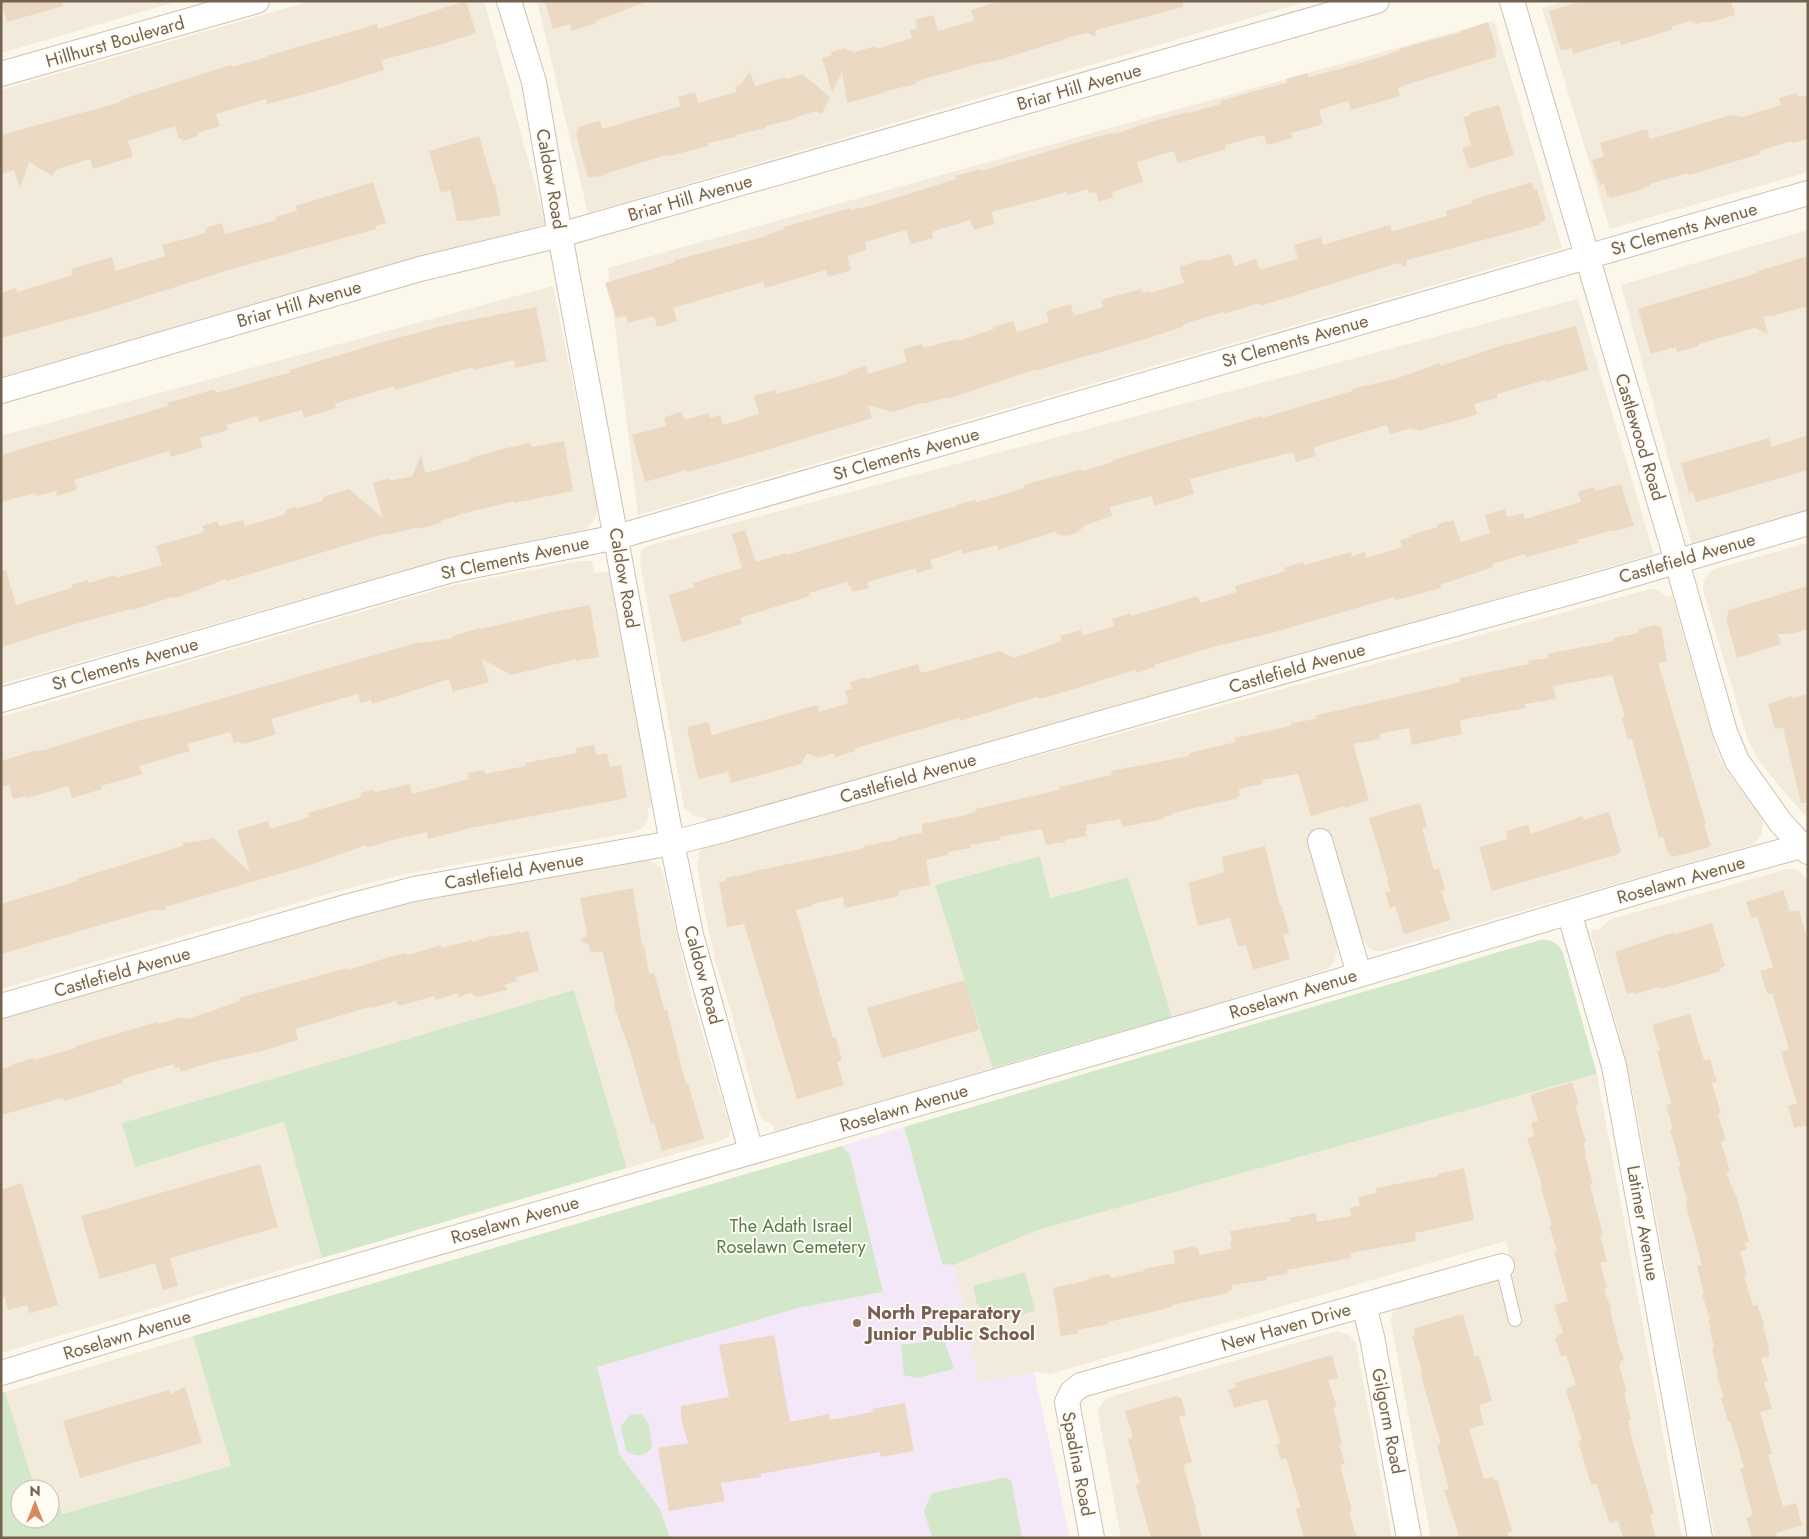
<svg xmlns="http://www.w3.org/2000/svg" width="1809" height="1539" font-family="Jost,sans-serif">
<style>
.residential{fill:#f2eada}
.education{fill:#f4e8f8}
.green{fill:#d3e8cb}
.building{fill:#ecd9c4}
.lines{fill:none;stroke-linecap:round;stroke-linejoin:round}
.lane-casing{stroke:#cdc1b2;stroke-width:14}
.street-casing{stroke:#cdc1b2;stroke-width:26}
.lane{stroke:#fff;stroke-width:12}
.street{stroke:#fff;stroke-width:24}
.education-dot{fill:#8d6e63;stroke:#fefbf2;stroke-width:2}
.labels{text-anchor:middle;stroke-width:4;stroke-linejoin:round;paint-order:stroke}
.street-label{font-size:18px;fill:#746250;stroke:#fefbf2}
.park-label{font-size:18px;fill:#547e4c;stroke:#fefbf2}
.education-label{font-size:18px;font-weight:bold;fill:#785e54;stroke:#fefbf2;text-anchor:start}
</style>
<rect width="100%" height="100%" fill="#fbf7eb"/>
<g class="residential">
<path d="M1,1H179L1,53Z"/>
<path d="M312,1H484L546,224L1,377V90Z"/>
<path d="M537,1H1308L588,213Z"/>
<path d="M1566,1H1808V172L1610,229L1542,8Z"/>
<path d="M1494,21L1562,248L638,515L608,268Z"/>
<path d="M1808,230V514L1693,549L1621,285Z"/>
<path d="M553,286L597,504V514L593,522L586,529L448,558L1,684V436Z"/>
<path d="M1578,299L1654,554L706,823L705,818L693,816L684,807L642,574L640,560L641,551L647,546Z"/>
<path d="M1808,543V817L1803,814L1759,761L1748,740L1703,590L1705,578L1714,569Z"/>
<path d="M580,561H592L594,573L609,572L652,807L648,808V821L642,828L633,832L396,876L327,894L1,989V717L450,586Z"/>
<path d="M1650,589H1657L1667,597L1672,596L1717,752L1726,770L1760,815L1763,822L1761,835L1754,844L1383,951H1373L1366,945L1362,938L1329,833L1309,841L1338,945L1334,963L1326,970L1172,1017L1127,877L1049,898L1040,856L935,885L992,1068L786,1129L774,1131V1126L764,1120L759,1114L731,1011L715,960L705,913L697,864L699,858L698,853L703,847Z"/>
<path d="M638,859L653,862L662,869L690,992L730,1127L729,1136L720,1141L627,1168L574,991L123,1123L135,1167L284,1122L322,1258L1,1353V1019L377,910Z"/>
<path d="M1787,869H1795L1800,871L1808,880V1538H1715L1634,1097L1622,1044L1591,935L1593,929L1598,931L1607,922L1615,918Z"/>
<path d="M1597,1074L1682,1538H1431L1391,1321L1392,1314L1398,1308L1514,1275L1506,1241L1050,1374L1034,1372L979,1382L954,1265L1038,1230Z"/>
<path d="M1337,1331L1349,1335L1356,1344L1392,1538H1121L1098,1413L1100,1406L1104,1401L1110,1397Z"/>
<path d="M193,1336L232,1466L62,1514L57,1496L50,1497V1489H35L33,1485L5,1392Z"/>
</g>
<path class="education" d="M904,1127L942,1264L954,1265L979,1382L1034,1372L1070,1538H670L660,1509L620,1455L597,1367L798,1308L883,1292L850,1155L842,1146Z"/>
<g class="green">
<path d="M1040,856L1050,898L1128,877L1172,1017L992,1068L935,885Z"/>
<path d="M1540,940C1551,939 1558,943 1563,953L1597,1074L1038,1230L954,1265L942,1264L904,1127Z"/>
<path d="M574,990L627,1168L322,1258L284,1122L135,1167L122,1123Z"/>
<path d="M842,1146L850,1155L883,1292L798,1308L597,1367L620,1455L660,1509L670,1538H1V1393L5,1392L35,1489H20V1519H50V1497L57,1496L62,1514L231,1466L193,1336Z"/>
<path d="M1025,1272L1035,1311L997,1322L977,1304L973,1286Z"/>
<path d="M944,1339L954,1369L917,1378L904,1375L901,1345Z"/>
<path d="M642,1414L649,1425L652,1448C643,1457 637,1457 626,1451L621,1427L630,1415Z"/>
<path d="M1007,1477L1012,1483L1022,1538H932L924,1510L932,1493Z"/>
</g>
<g class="building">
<path d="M1,1H62L63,6L7,22Z"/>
<path d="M466,1L476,33L439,45L381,60L384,70L313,92L267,104L266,99L216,114L220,126L197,133L198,136L183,141L182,138L179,139L175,126L128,141L133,157L93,169L90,159L57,169L52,176L29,162L20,188L14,170L1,174V135L121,102L120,100L132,96L231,65L232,67L267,57V56L377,24L378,29Z"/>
<path d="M545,1H643V3L595,21L596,23L572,31L570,24L553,29Z"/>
<path d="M1000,1H1183V7L1096,30L1095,37L1088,33L1073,36L1058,42H1056L999,60L977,64L917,81L916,84L886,91V92L847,103L842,72L832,92L822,58L832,55L831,52L846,48L847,51L853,50L851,53L876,46L877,49L912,38L910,30L917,28L915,20L933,15L938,31L974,21L971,10Z"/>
<path d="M1583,1H1731L1735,15L1708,23L1707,21L1696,24L1690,21L1673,26L1671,30L1621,45L1620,40L1573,54L1572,48L1561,51L1549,11Z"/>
<path d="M1488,22L1497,51L1495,52L1496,57L1408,84L1398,88L1400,96L1351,110L1348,101L1319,110L1323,124L1291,133L1292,138L1267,145L1264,135L1225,145L1226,149L1178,163L1174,151L1137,162L1143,182L1112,192L1113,197L1099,202L1096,192L1089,193L1088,189L1067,195V192L992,212L995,224L974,230L970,220L934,231L932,233L933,238L911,244L906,230L865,242L867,250L847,256L851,270L828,277L826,270L765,288L763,282L673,308L677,321L657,327L654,316L628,323L626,316L616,318L605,283L675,262V260L767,236V235L784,229V227L805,221L850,208L851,210L865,207L909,194L956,179L955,176L980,169L981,171L1096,137L1114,133V134L1157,120L1189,112V113L1221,104L1220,101L1285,83L1287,82L1286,79L1307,73L1309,77L1361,63L1399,51V49L1462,32L1461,31Z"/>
<path d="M750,71L755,86L785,77L786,79L802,74L830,97L822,114L816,111L796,117L795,119L765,126V128L737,135L736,137L708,143L709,146L669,156L667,155L607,173L599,177L597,176L588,178L578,143H579L576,132L579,131L578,127L600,121L602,129L681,106L678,97L695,92L698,103L736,92L735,87L741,84Z"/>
<path d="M1797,93L1798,97L1808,95V139L1792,143L1791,141L1759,151L1760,154L1689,175L1687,173L1650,184V185L1640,190L1611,198L1610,196H1607L1604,184L1600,185L1592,160L1604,156L1600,143L1647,129L1650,139L1731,115L1743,117L1781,105L1779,98Z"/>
<path d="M1499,105L1514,155L1469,169L1462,148L1471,145L1463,117L1470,115V113Z"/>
<path d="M479,136L493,184H495L501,215L468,221V220L457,221L450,190L441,193L429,151Z"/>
<path d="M373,182L386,223L376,226V229L232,269L103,310L1,338V293L16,288L17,292L73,275L71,269L112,257L116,271L165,256L162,245L206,233L205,228L222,223L225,234L276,220L275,217L297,211L296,206Z"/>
<path d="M1532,182L1534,190L1537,189L1546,220L1539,223L1540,225L1407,260L1405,267L1398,263L1260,306L1259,303L1224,314L1223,312L1190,322L1182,326V327L1146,339L1034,371L1033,370L948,399V397L922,404L921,403L893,412L868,405L872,418L750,455L687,472L686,470L645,482L632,435L666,426L664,419L665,417L681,412L685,420L709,413L710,418L720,415L723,425L759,414L754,396L775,390L776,394L805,386L847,374V372L866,366L868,374L907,362L903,349L922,344L924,348L957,339V341L994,329L993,327L1013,321L1017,332L1049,322L1046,312L1053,309L1071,304L1074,316L1103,307L1101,300L1141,289L1142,293L1149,291V293L1184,283L1179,267L1204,259L1205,261L1230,254L1235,266L1256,259L1259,268L1261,267L1262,269L1298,259L1294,245L1321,237L1323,245L1390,225L1392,231L1401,229L1447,216L1446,211L1473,203L1472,200Z"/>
<path d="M1808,256V306L1773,316H1763L1768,334L1755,328L1699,344V346L1677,352L1676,347L1651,354L1638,309L1758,273V271Z"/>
<path d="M536,307L547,361L515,368L514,360L474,370L473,367L395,390L394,386L344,401L335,404L336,408L304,418L302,410L259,422L257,416L226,425L228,430L200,438L203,447L171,457L169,451L74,480L77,490L57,496L56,491L36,496L35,493L1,502V455L168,406L167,403L215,389L216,393L291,372L290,370L382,342L446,325Z"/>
<path d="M1576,326L1588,370L1545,382V380L1497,394V398L1474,404L1477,414L1469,417L1418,431V429L1413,430L1412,428L1390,434L1387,425L1314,447L1316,456L1296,462L1293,452L1190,479L1194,494L1154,506L1152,496L1110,507L1112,516L1085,525L1078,532L1071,535L1064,536L1054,532L998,550L997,545L963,554L961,550L930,560L933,568L917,573L916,568L867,582L869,588L852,592L850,585L848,586L847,582L809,593L810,596L740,618L742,624L682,642L669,595L694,587L693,583L742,568L732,534L745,530L756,562L786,553V555L957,506L956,505L975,500L977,502L1025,488L1024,485L1055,476V477L1081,469L1082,471L1113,462L1112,460L1261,416L1262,418L1352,391V389L1395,379L1440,363L1441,366L1497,347Z"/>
<path d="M1808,435V470L1696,502L1693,492L1689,493L1681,463L1769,438L1772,447Z"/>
<path d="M564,441L573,491L514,503V501L457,515V516L440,521L441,523L419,529V527L387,535V533L227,581L226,579L176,598L173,597L150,604V605L131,610V609L82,622L1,647V570H6L16,605L72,588L71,585L88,580L89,583L115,575L116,578L162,565L156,546L201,533L204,531L202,526L217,521L219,526L243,520L245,526L284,515L287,509L294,507L298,508L322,501L325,496L349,489L383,518L373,483L389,478L390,481L412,476L421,455L425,473L471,460L470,458L502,449L530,443L531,447Z"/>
<path d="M1621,484L1634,526L1614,531V530L1577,540L1578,543L1564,547L1526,557L1525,554L1492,564L1493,567L1440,585L1441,588L1396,600L1394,597L1275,632L1213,647L1154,665L1155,667L1136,673L1135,670L1051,696L1038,699L1037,697L960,721L959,718L883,740L854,749L855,751L835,757L834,753L818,758L807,753L801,764L731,783L728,772L698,779L687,727L708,722L712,735L817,705L819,712L849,703L845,691L852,689L850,682L866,677L867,679L918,664L921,673L1000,651L1014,658L1062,641L1060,636L1081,630L1082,636L1114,626L1112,619L1131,613V616L1198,596L1200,603L1237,592L1235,586L1286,571L1284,568L1303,562L1304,565L1351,552L1352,556L1365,552L1366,558L1402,547L1400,540L1411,537V535L1438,527L1437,524L1453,520L1461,542L1490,533L1485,515L1505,509L1507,517L1523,513L1525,519L1581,502L1578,492L1594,487L1595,491Z"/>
<path d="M1808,586V629L1791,634H1778L1781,644L1737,658L1726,619L1729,610Z"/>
<path d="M590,605L599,657L576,661V659L511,675L482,659L489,682L453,692L449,679L372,704L371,700L361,703L358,694L271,719L276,734L258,740L241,744L240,741L234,743L230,732L187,744L190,751L139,766L142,774L101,786L102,789L72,798L68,786L27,798L26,796L13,799L9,785L1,787V761L34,751L44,750L140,720L168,714L420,642L421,643L453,638L452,636L480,628L481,629L553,612Z"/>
<path d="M1657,625L1658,627H1661L1667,661L1658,663L1706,824L1704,825L1711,846L1707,847L1708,848L1671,857L1670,852L1668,853L1663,836L1659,838L1632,739L1628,740L1622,718L1625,717L1612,675L1553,686L1556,699L1525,704L1526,708L1460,720L1462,734L1412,745L1409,728L1379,734L1380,739L1353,744L1369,800L1345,808V806L1311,816L1298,774L1262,780V784L1239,789L1240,796L1235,799L1172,813L1173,815L1163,817L1164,819L1122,827L1120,819L1086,825L1087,830L1085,831L1086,836L1065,840V842L1046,845L1042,829L1000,837L1001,840L970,845L971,848L948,852V855L926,860L930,885L899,891V896L845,908L843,897L812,904L813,906L796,910L833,1038L836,1037L842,1060L837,1062L844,1085L797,1099L744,924L727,927L719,882L726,881V878L751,873V872L759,870L847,852L864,848V846L896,840L899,837L922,833V824L961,816L975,812L976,809L1059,790V787L1083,782V781L1112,775L1111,771L1189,756V753L1236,742L1235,738L1291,726V723L1316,719L1315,716L1322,714L1461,682L1460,678L1529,664L1528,661L1548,658L1547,654L1614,641L1613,638L1639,633L1638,629Z"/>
<path d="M1808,694V803H1801L1783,727L1775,729L1768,704L1792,696L1793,698Z"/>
<path d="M594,745L596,755L607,753L610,767L621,765L627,798L460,830V831L428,839L427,832L388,841L373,846L366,847V845L307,866L165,907L166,910H152L1,954V904L78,881L77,879L182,846L184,843L200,841L213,838L250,872L237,830L268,821L270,829L309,817L308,813L359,798L363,792L372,790L376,792L409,784L412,794L469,779L467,773L484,770L485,774L525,766V763L577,753L576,748Z"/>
<path d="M1420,803L1427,827L1422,828L1434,870L1439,868L1445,890L1441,891L1451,920L1404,934L1395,906L1390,908L1385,892L1390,891L1387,881L1388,880L1369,818Z"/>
<path d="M1609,812L1621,852H1619V854L1492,891L1479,847L1508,839L1506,831L1528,825L1531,834L1583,816V820Z"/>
<path d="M1265,846L1280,906H1282L1289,933L1283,935L1290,959L1253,970L1246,945L1238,947L1230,918L1198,926L1188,883L1225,872L1221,857Z"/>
<path d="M633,888L642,946L644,945L649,974L654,973L665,1011L667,1010L686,1084L688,1083L704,1139L662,1151L654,1123L651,1124L630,1051L614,1006L615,1001L602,951L591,953L589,945L580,941L587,935L580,898Z"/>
<path d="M1783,890L1790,911H1799L1808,942V1125L1794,1128L1788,1106L1797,1103L1781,1052L1789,1049L1772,993L1768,994L1766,991L1761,974V971L1773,967L1757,916L1751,918L1746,902Z"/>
<path d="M1712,923L1725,966L1720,968L1721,971L1660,989L1659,987L1635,994L1634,992L1627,994L1615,952L1674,932L1675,934Z"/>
<path d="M520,931V933L528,931L539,971L516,977L517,981L505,985L507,990L477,997L470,993L459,997L458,993L436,1000L434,996L403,1005H397L396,1001L371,1008L370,1007L295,1029L298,1040L262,1051L208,1063L181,1072L179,1067L175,1068L174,1064L122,1079L123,1083L64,1101L63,1098L1,1115V1069L11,1066V1065L33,1058L34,1060L76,1048V1046L157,1022L158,1024L178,1018H183V1019L191,1018L240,1001L239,998L347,968L348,970L393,956L407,953V955L412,954L441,945L442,948L472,940L473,942L494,935L495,937L503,934L504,935Z"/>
<path d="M965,980L979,1030L882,1058L867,1008Z"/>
<path d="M1690,1014L1704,1060L1710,1059L1717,1082L1712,1083L1721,1114L1718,1115L1726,1140L1721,1142L1730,1171L1726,1172L1738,1201L1749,1242H1745L1747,1250L1740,1252L1747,1275L1744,1276L1753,1306L1757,1305L1763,1321L1764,1329L1769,1347L1768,1349L1770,1356L1761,1358L1768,1381L1764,1382L1772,1409L1760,1412L1772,1454L1768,1455L1783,1507L1796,1503L1802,1525L1776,1533L1778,1538H1752L1746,1518L1753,1515L1740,1469L1744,1467L1730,1421H1728L1721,1398L1724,1397L1716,1374H1718L1712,1348L1714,1347L1709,1328H1711L1708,1320L1710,1319L1702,1294H1704L1697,1266L1702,1265L1685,1201L1687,1200L1678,1167H1681L1670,1130L1673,1129L1666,1105L1671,1104L1657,1051L1660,1050L1652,1025Z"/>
<path d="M1572,1082L1579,1104L1575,1105L1586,1142L1583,1143L1587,1156H1585L1593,1184L1590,1185L1603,1235L1600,1236L1607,1261L1600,1263L1607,1288L1604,1289L1611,1309L1610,1311L1618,1340L1617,1341L1624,1360L1620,1362L1621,1365H1619L1627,1392L1624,1393L1631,1420H1628L1633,1444L1654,1513L1650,1516L1656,1538H1623L1618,1521L1610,1523L1596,1483L1591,1485L1590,1481L1578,1441L1582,1440L1566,1391L1568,1390L1567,1388L1576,1385L1566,1355L1561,1356L1555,1338L1559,1337L1558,1335L1563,1333L1554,1305L1568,1301L1554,1252L1557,1251L1549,1226L1552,1225L1540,1185H1542L1527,1138L1534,1136L1531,1123L1538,1121L1530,1095Z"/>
<path d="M260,1164L278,1227L170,1258L178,1286L163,1290L155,1263L100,1279L81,1216Z"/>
<path d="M1464,1168L1474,1220L1415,1233L1416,1241L1350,1253L1351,1258L1287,1270V1274L1267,1277V1280L1232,1285V1290L1228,1291V1293L1172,1305V1307L1165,1309L1108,1322L1109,1324L1082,1329L1078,1330L1079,1333L1061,1336L1053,1288L1089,1280V1278L1110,1274L1111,1278L1144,1271V1269L1175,1263L1173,1251L1195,1246V1248H1198L1199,1255L1231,1249L1230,1242L1232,1241L1230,1231L1290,1221L1289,1218L1316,1213L1317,1222L1351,1216L1349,1208L1360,1206L1358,1197L1377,1193L1376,1188L1438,1176V1174Z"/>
<path d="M22,1183L58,1305L34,1312L29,1313L27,1305L8,1310L5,1297L1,1298V1190Z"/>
<path d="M1463,1314L1475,1357L1479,1355L1492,1401L1479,1405L1484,1425L1469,1429L1484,1479L1493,1477L1494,1481L1497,1480L1512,1531L1507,1533L1509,1538H1460L1444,1490L1449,1489L1437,1445L1441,1444L1420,1373L1422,1372L1412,1336L1415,1335L1413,1329Z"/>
<path d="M774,1335L790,1422L829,1414L830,1420L873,1412L872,1409L905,1403L914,1451L881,1457L880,1452L761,1474V1477L721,1483L725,1501L669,1511L658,1448L688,1443L681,1419V1406L729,1397L719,1345Z"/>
<path d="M1332,1355L1338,1378L1328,1380L1337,1407L1333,1408L1342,1443L1339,1444L1345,1464L1340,1465L1352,1511L1349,1512L1357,1538H1304L1296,1509L1301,1508L1286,1458L1281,1460L1276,1444L1280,1443L1267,1399L1234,1408L1228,1390L1236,1387L1235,1383Z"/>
<path d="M185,1386L202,1443L80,1478L63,1421L169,1390L171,1394Z"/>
<path d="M1177,1396L1178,1398L1181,1397L1186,1415L1179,1417L1192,1462L1183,1465L1196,1510H1195L1202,1538H1151L1136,1486L1140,1483L1128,1439L1133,1437L1125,1411Z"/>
</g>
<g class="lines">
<defs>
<path id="lane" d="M1502,1266L1515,1320"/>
<g id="street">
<path d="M509,1L534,82L560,235L672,843L691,935L751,1151"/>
<path d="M1512,1L1671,541L1725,732L1737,761L1781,823L1808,852"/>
<path d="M1,74L257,1"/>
<path d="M1,391L420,269L560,235L1377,1"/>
<path d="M1,700L452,570L617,537L1808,193"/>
<path d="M1320,841L1359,974"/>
<path d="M1569,912L1614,1066L1700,1538"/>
<path d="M1,1006L349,906L414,889L672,843L727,829L1335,657L1597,585L1808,523"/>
<path d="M1364,1305L1372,1337L1409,1538"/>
<path d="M1,1373L240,1300L1204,1021L1678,880L1808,844"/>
<path d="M1092,1538L1067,1402L1072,1392L1081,1385L1502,1266"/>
</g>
</defs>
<use href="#lane" class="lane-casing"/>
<use href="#street" class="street-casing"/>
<use href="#lane" class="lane"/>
<use href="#street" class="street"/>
</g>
<circle class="education-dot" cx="857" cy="1323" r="5"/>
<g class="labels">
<g class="street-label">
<text transform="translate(115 42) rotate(-16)" y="6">Hillhurst Boulevard</text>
<text transform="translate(1079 87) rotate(-16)" y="6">Briar Hill Avenue</text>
<text transform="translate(551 179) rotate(80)" y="6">Caldow Road</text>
<text transform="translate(690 198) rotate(-16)" y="6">Briar Hill Avenue</text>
<text transform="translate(1684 229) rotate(-16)" y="6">St Clements Avenue</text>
<text transform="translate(299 304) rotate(-16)" y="6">Briar Hill Avenue</text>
<text transform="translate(1295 341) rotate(-16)" y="6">St Clements Avenue</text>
<text transform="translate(1640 437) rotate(73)" y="6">Castlewood Road</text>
<text transform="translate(906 454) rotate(-16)" y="6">St Clements Avenue</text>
<text transform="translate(515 558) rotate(-12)" y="6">St Clements Avenue</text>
<text transform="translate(1687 558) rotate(-16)" y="6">Castlefield Avenue</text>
<text transform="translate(624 578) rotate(80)" y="6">Caldow Road</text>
<text transform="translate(125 664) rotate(-16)" y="6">St Clements Avenue</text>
<text transform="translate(1297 668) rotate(-16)" y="6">Castlefield Avenue</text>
<text transform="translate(908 778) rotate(-16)" y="6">Castlefield Avenue</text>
<text transform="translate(514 871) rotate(-10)" y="6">Castlefield Avenue</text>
<text transform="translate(1681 880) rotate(-16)" y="6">Roselawn Avenue</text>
<text transform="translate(122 972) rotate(-16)" y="6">Castlefield Avenue</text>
<text transform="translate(703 975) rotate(75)" y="6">Caldow Road</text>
<text transform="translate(1293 994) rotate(-17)" y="6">Roselawn Avenue</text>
<text transform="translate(904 1108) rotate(-16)" y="6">Roselawn Avenue</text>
<text transform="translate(515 1220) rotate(-16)" y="6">Roselawn Avenue</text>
<text transform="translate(1643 1223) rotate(80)" y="6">Latimer Avenue</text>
<text transform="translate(1286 1327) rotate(-16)" y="6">New Haven Drive</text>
<text transform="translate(127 1335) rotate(-17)" y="6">Roselawn Avenue</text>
<text transform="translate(1388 1421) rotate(79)" y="6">Gilgorm Road</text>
<text transform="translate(1078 1464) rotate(79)" y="6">Spadina Road</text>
</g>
<g class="park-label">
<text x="791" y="1232">The Adath Israel<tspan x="791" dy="21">Roselawn Cemetery</tspan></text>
</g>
<g class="education-label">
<text x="867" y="1319">North Preparatory<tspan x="867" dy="21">Junior Public School</tspan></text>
</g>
</g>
<rect width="1809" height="1539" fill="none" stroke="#746250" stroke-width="5"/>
<g transform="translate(35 1504)"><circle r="24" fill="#fefbf2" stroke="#c7beb1"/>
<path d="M0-4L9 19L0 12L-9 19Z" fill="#d8895d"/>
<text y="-8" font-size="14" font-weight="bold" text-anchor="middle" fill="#746250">N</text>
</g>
</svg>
